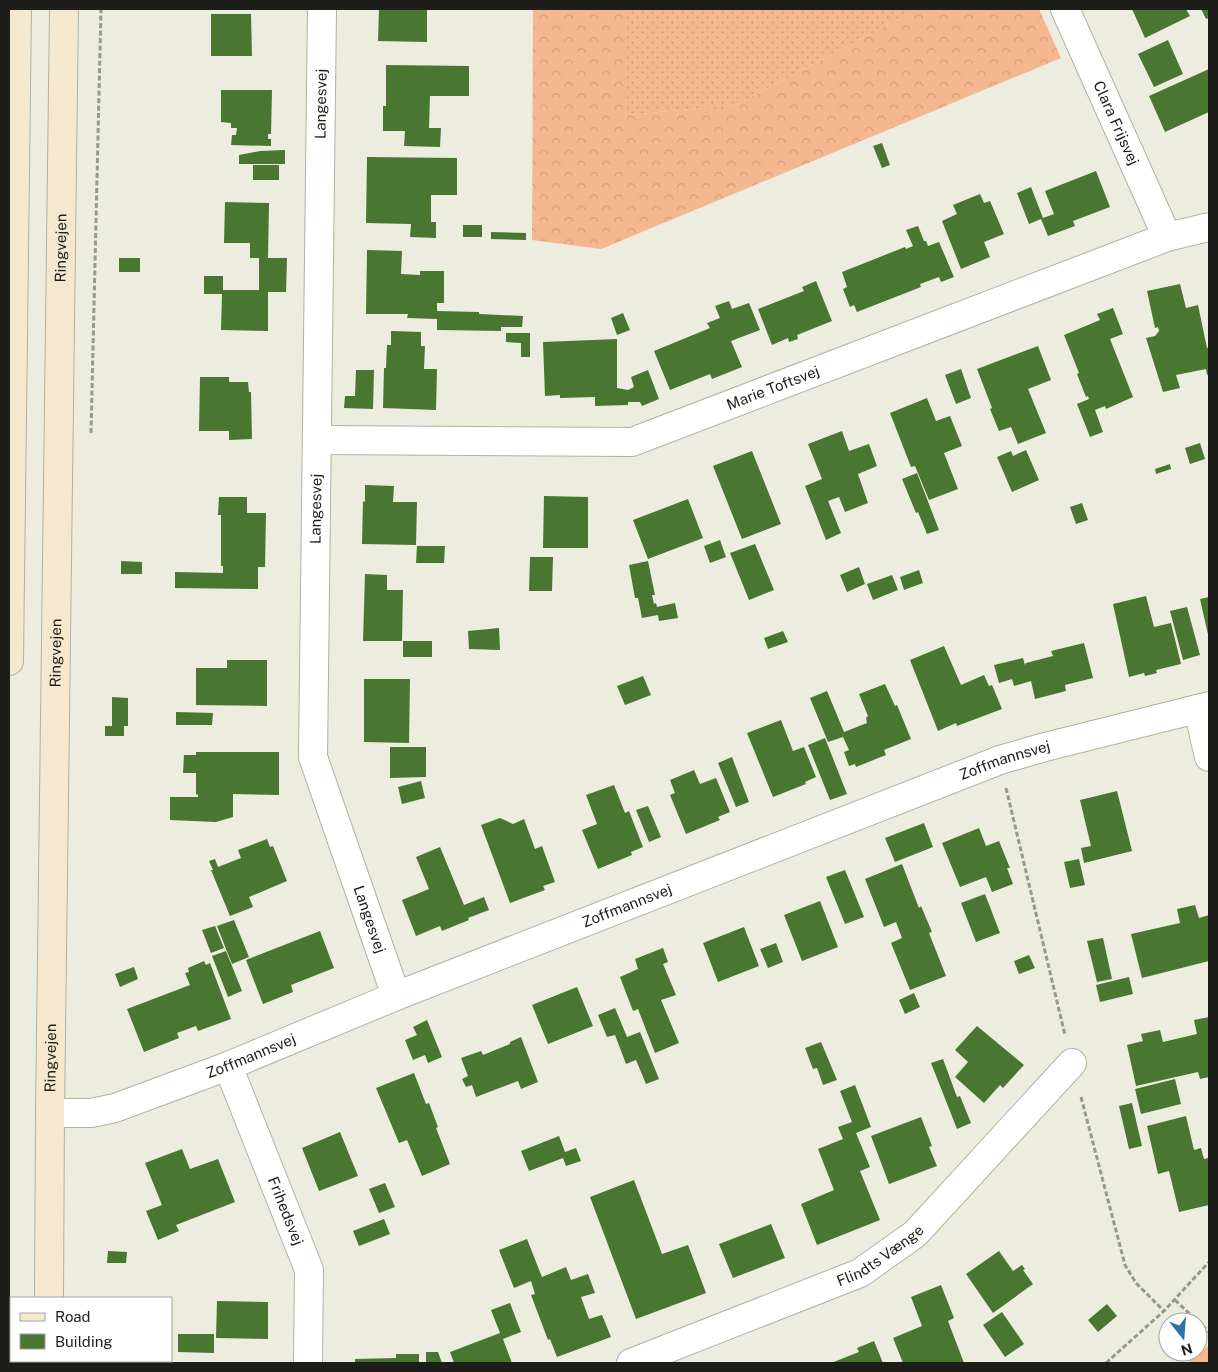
<svg xmlns="http://www.w3.org/2000/svg" width="1218" height="1372" font-family="'Public Sans',sans-serif">
<style>
.grass{fill:url(#grass-dots)}
.forest{fill:url(#forest-crowns)}
.pitch{fill:#f4b790}
.building{fill:#497630}
.lines{fill:none;stroke-linecap:round;stroke-linejoin:round}
.street-casing{stroke:#b1b1a4;stroke-width:30}
.secondary-casing{stroke:#b1b1a4;stroke-width:30}
.path{stroke:#98998e;stroke-width:3;stroke-dasharray:5 2.5;stroke-linecap:butt}
.street{stroke:#fff;stroke-width:28}
.secondary{stroke:#f5e8cf;stroke-width:28}
.labels{text-anchor:middle;stroke-width:4.5;stroke-linejoin:round;paint-order:stroke}
.street-label{font-size:15px;fill:#1d1e19;stroke:#fff}
</style>
<defs>
<pattern id="grass-dots" width="8" height="8" patternUnits="userSpaceOnUse" patternTransform="scale(1.25)"><rect width="8" height="8" fill="#f4b790"/><path d="M2 2h.1M6 6h.1" fill="none" stroke="#d19d7c" stroke-width="1.8" stroke-linecap="round"/></pattern>
<pattern id="forest-crowns" width="20" height="18" patternUnits="userSpaceOnUse" patternTransform="scale(1.25)"><rect width="20" height="18" fill="#f4b790"/><path d="M2 6a3 3 0 1 1 6 0M12 15a3 3 0 1 1 6 0" fill="none" stroke="#d19d7c"/></pattern>
</defs>
<rect width="100%" height="100%" fill="#eceddf"/>
<path class="grass" d="M627,9H918L736,105L627,115Z"/>
<path class="forest" d="M533,9H627V115L736,105L918,9H1039L1061,58L601,249L532,240Z"/>
<path class="pitch" d="M1208,1346L1209,1363H1187Z"/>
<g class="building">
<path d="M379,9H427V42L378,41Z"/>
<path d="M1132,9H1186L1190,16L1145,38Z"/>
<path d="M1201,9H1209V18L1206,19Z"/>
<path d="M211,14H251L252,56H211Z"/>
<path d="M1168,40L1183,74L1154,87L1138,54Z"/>
<path d="M386,65L469,66V96H430L429,128H441L440,147L404,146L405,131H383V106H386Z"/>
<path d="M1209,69V112L1165,132L1149,96Z"/>
<path d="M221,90H272L271,134H268V139H271V146L231,145L232,135H236L237,128H231V123L221,122Z"/>
<path d="M882,143L890,165L882,168L873,146Z"/>
<path d="M285,150V164H239V155L260,151Z"/>
<path d="M367,157L457,158V195H431V222H436V238L410,237L411,224L366,223Z"/>
<rect x="253" y="165" width="26" height="15"/>
<path d="M1096,171L1110,207L1073,221L1075,226L1048,236L1041,219L1029,224L1017,193L1031,187L1043,218L1054,214L1045,191Z"/>
<path d="M980,194L984,203L990,201L1004,234L984,242L990,257L961,269L942,221L957,214L953,205Z"/>
<path d="M225,202L269,203L268,258H287L286,292H268V331L221,330L222,294H204V276H223V290H259V258H250V243H224Z"/>
<rect x="463" y="225" width="19" height="12"/>
<path d="M918,226L924,241H926L928,246L939,242L954,277L941,282L939,277L920,284L921,287L857,312L854,305L850,307L843,289L847,287L842,272L905,247L906,249L913,246L906,230Z"/>
<path d="M491,232L526,233V240L491,239Z"/>
<path d="M367,250L402,251L401,274L420,275V271H444V303H437V311L479,312V314L523,316L522,327H501V331L437,330V319L407,318L408,314H366Z"/>
<rect x="119" y="258" width="21" height="14"/>
<path d="M816,281L832,321L797,335L798,339L789,342L788,338L772,345L758,309L804,291L802,287Z"/>
<path d="M1180,284L1186,308L1198,305L1207,348L1209,347V374L1207,375L1206,369L1176,375L1180,388L1163,392L1146,338L1155,336L1159,331L1158,327L1155,328L1147,291Z"/>
<path d="M729,301L732,309L749,303L760,330L731,341L742,367L712,379L710,374L670,390L654,351L710,328L707,323L720,318L715,306Z"/>
<path d="M1113,308L1123,334L1110,339L1133,397L1106,409L1105,406L1095,410L1103,432L1090,437L1077,404L1089,399L1088,396L1086,397L1077,374L1079,373L1064,335L1100,320L1097,314Z"/>
<path d="M623,313L630,330L617,335L611,318Z"/>
<path d="M391,331L421,332V346H425L424,369H437L436,410L383,408L384,368H386L387,345H391Z"/>
<path d="M506,333H530V357H521V343L506,342Z"/>
<path d="M617,339V388L628,390L634,387L631,377L648,370L659,399L642,406L640,402H628V405L595,406V397L560,398V395L545,396L543,342Z"/>
<path d="M1038,346L1051,380L1028,389L1046,433L1018,444L1011,427L999,431L990,409L992,408L977,369Z"/>
<path d="M961,369L971,398L956,404L945,375Z"/>
<path d="M356,370H374L373,409L344,408L345,396H355Z"/>
<path d="M200,377H229V382H248L249,392H251L252,439L229,440V431H199Z"/>
<path d="M927,398L936,421L950,416L962,446L944,453L958,489L929,500L915,466L911,467L890,413Z"/>
<path d="M842,431L849,451L869,444L877,466L858,474L868,503L845,512L839,497L828,501L841,533L826,540L805,486L822,479L808,444Z"/>
<path d="M1200,443L1205,459L1190,464L1185,448Z"/>
<path d="M1026,450L1039,480L1012,492L997,457L1011,451L1013,456Z"/>
<path d="M752,451L781,524L742,539L713,466Z"/>
<path d="M1170,464L1171,469L1156,474L1155,469Z"/>
<path d="M917,473L939,530L927,534L918,512L916,513L902,479Z"/>
<path d="M365,485L394,486L393,502H417L416,545L362,544L363,501L365,502Z"/>
<path d="M544,496L588,497V548H543Z"/>
<path d="M219,497H247V513H266L265,567H258V589L175,588V572L223,573V566H221V515H218Z"/>
<path d="M688,499L703,538L648,559L633,520Z"/>
<path d="M1082,503L1088,520L1076,524L1070,507Z"/>
<path d="M720,540L726,557L710,563L704,546Z"/>
<path d="M755,544L774,590L749,600L730,553Z"/>
<path d="M417,546H445L444,563H416Z"/>
<path d="M530,557H553L552,591H529Z"/>
<path d="M121,561L142,562V574H121Z"/>
<path d="M648,561L655,595H652L654,604L656,603L657,607L675,603L678,618L659,621L658,615L642,618L638,598H635L629,565Z"/>
<path d="M859,567L865,584L847,592L840,575Z"/>
<path d="M919,570L923,583L904,590L900,577Z"/>
<path d="M365,574L387,575V590H403L402,641H363Z"/>
<path d="M892,575L898,590L873,600L867,584Z"/>
<path d="M1146,596L1154,627L1171,623L1181,664L1156,670L1157,673L1145,676L1144,673L1129,677L1113,604Z"/>
<path d="M1209,597V639L1200,599Z"/>
<path d="M1187,607L1200,655L1183,660L1170,611Z"/>
<path d="M499,628L500,650L469,649L468,631Z"/>
<path d="M783,631L788,642L768,649L764,638Z"/>
<rect x="403" y="641" width="29" height="16"/>
<path d="M1084,643L1093,678L1065,685L1066,691L1035,699L1031,681L1014,686L1012,679L999,683L994,665L1023,658L1025,665L1026,663L1053,656L1051,651Z"/>
<path d="M944,646L961,685L984,675L989,686L992,685L1002,709L957,726L956,723L938,731L910,660Z"/>
<path d="M227,660H267V706L196,705V668H227Z"/>
<path d="M643,676L651,695L625,705L617,686Z"/>
<path d="M364,679H410L409,743L364,742Z"/>
<path d="M885,684L895,706L897,705L911,739L884,750L886,755L856,767L855,764L849,766L844,752L849,750L843,737L828,742L810,698L827,691L844,732L867,723L866,718L868,716L859,694Z"/>
<path d="M112,697L128,698V726H124V736H105V726H112Z"/>
<path d="M176,712L213,713L212,725H176Z"/>
<path d="M781,720L793,751L804,747L816,777L805,782L806,784L773,797L747,733Z"/>
<path d="M825,738L847,794L830,800L808,745Z"/>
<path d="M390,747H426V777L390,778Z"/>
<path d="M196,752H279V795L233,794V817L216,822L170,820V797H198V795L196,794V773H183L184,755H196Z"/>
<path d="M732,757L749,802L736,807L718,763Z"/>
<path d="M694,770L700,784L716,778L730,812L718,817L720,820L686,834L670,795L675,793L670,780Z"/>
<path d="M421,781L425,798L402,804L398,787Z"/>
<path d="M614,785L625,813L629,811L643,847L631,852L632,855L598,869L582,830L597,824L586,795Z"/>
<path d="M1117,791L1132,851L1084,863L1081,848L1091,846L1080,800Z"/>
<path d="M648,806L661,837L649,842L636,810Z"/>
<path d="M500,818L513,824L524,819L535,849L542,846L555,882L543,886L545,890L510,903L481,825Z"/>
<path d="M924,823L933,847L895,862L885,838Z"/>
<path d="M979,828L986,846L999,841L1010,868H1007L1013,884L992,892L986,877L960,887L942,843Z"/>
<path d="M267,839L270,847L273,846L287,881L249,897L253,907L230,916L211,870H213L209,861L215,859L218,867L241,858L238,850Z"/>
<path d="M440,847L464,905L484,897L489,910L468,918L469,920L442,931L440,926L416,936L402,900L429,889L416,857Z"/>
<path d="M1079,859L1085,885L1070,888L1064,862Z"/>
<path d="M902,864L919,908L921,906L932,932L929,933L946,976L910,990L891,943L902,938L896,922L884,927L865,879Z"/>
<path d="M845,870L864,917L845,924L826,877Z"/>
<path d="M985,894L1000,933L976,942L961,903Z"/>
<path d="M820,901L838,947L802,961L784,915Z"/>
<path d="M1195,905L1199,918L1209,915V961L1142,978L1131,934L1180,923L1177,909Z"/>
<path d="M234,920L249,957L232,964L217,926Z"/>
<path d="M215,926L224,948L211,953L202,930Z"/>
<path d="M744,927L759,966L718,982L703,943Z"/>
<path d="M320,931L334,968L291,985L293,992L263,1004L246,960Z"/>
<path d="M1103,938L1112,979L1097,982L1087,941Z"/>
<path d="M776,943L783,962L768,968L760,949Z"/>
<path d="M663,948L668,962L663,964L676,995L661,1000L679,1043L655,1053L638,1009L633,1011L620,977L638,969L635,959Z"/>
<path d="M226,951L242,991L228,997L212,956Z"/>
<path d="M1029,955L1035,968L1019,974L1014,961Z"/>
<path d="M204,961L206,965L210,963L231,1019L198,1031L196,1026L177,1033L179,1038L144,1052L127,1009L190,985L185,973L189,972L188,968Z"/>
<path d="M134,967L138,979L120,987L115,974Z"/>
<path d="M1129,977L1133,994L1100,1002L1096,985Z"/>
<path d="M577,987L593,1026L548,1044L532,1005Z"/>
<path d="M914,993L920,1007L905,1014L899,1000Z"/>
<path d="M615,1008L627,1037L640,1032L659,1079L646,1084L636,1060L626,1064L615,1035L607,1037L598,1015Z"/>
<path d="M1209,1017V1077L1200,1079L1198,1072L1136,1086L1127,1045L1143,1041L1141,1034L1160,1030L1163,1042L1197,1034L1194,1020Z"/>
<path d="M427,1020L442,1057L428,1063L425,1055L413,1060L405,1040L417,1035L413,1027Z"/>
<path d="M977,1026L1024,1065L1003,1088L1000,1085L984,1103L955,1077L968,1062L955,1050Z"/>
<path d="M521,1037L538,1082L521,1089L518,1081L476,1097L472,1085L466,1087L462,1079L468,1076L461,1058L481,1051L483,1055L510,1044V1042Z"/>
<path d="M821,1042L837,1080L823,1085L817,1068L813,1069L805,1048Z"/>
<path d="M943,1059L957,1097L960,1096L971,1123L957,1129L931,1063Z"/>
<path d="M414,1073L426,1104L429,1103L438,1127L436,1128L450,1164L422,1176L407,1140L399,1143L376,1088Z"/>
<path d="M1175,1079L1181,1104L1141,1114L1135,1089Z"/>
<path d="M855,1085L871,1127L856,1133L870,1167L860,1171L880,1220L817,1245L801,1204L834,1190L818,1149L843,1139L838,1127L852,1122L840,1091Z"/>
<path d="M1132,1103L1142,1146L1129,1149L1119,1106Z"/>
<path d="M1186,1116L1194,1150L1201,1148L1204,1159L1208,1158L1209,1205L1179,1212L1169,1171L1158,1174L1147,1126Z"/>
<path d="M921,1117L932,1146L929,1147L937,1166L889,1184L871,1136Z"/>
<path d="M340,1132L358,1176L319,1191L302,1148Z"/>
<path d="M559,1136L565,1152L576,1148L581,1161L566,1166L563,1158L529,1171L521,1151Z"/>
<path d="M182,1149L190,1169L218,1159L235,1202L176,1225L179,1231L158,1240L146,1211L162,1205L145,1163Z"/>
<path d="M634,1180L662,1254L688,1245L706,1293L636,1319L590,1197Z"/>
<path d="M385,1183L395,1207L379,1213L369,1189Z"/>
<path d="M384,1219L390,1234L359,1246L353,1231Z"/>
<path d="M771,1224L785,1258L733,1278L719,1244Z"/>
<path d="M527,1239L542,1277L566,1267L571,1280L588,1274L595,1293L581,1297L589,1319L602,1315L611,1337L557,1357L550,1339L548,1340L531,1295L535,1294L531,1281L514,1288L499,1250Z"/>
<path d="M108,1251L127,1252L126,1263H107Z"/>
<path d="M999,1251L1013,1271L1022,1265L1025,1269L1023,1270L1033,1284L993,1313L966,1274Z"/>
<path d="M941,1285L954,1318L948,1321L964,1363H903L893,1338L922,1326L911,1297Z"/>
<path d="M217,1301L268,1302V1339L216,1338Z"/>
<path d="M510,1303L521,1332L503,1339L512,1363H454L450,1352L500,1333L491,1310Z"/>
<path d="M1107,1304L1117,1316L1098,1332L1088,1320Z"/>
<path d="M1002,1312L1024,1344L1005,1357L983,1325Z"/>
<path d="M178,1334H214V1353L178,1352Z"/>
<path d="M874,1341L883,1363H831L859,1352L857,1348Z"/>
<path d="M426,1352H438L442,1363H426Z"/>
<path d="M396,1354H419V1363H355V1359L396,1358Z"/>
</g>
<g class="lines">
<defs>
<g id="street">
<path id="s1" d="M322,9L313,757L396,996"/>
<path id="s2" d="M1065,9L1167,237"/>
<path id="s3" d="M317,440L632,442L1167,237L1209,227"/>
<path d="M1198,709L1209,757"/>
<path id="s4" d="M228,1066L309,1270L308,1363"/>
<path id="s5" d="M50,1113H91L115,1108L228,1066L396,996L1000,760L1045,747L1209,706"/>
<path id="s6" d="M631,1363L860,1273L915,1234L1072,1063"/>
</g>
<g id="secondary">
<path d="M9,661L17,9"/>
<path id="s7" d="M49,1298L50,1113L64,9"/>
<path d="M48,1363V1361"/>
</g>
</defs>
<use href="#street" class="street-casing"/>
<use href="#secondary" class="secondary-casing"/>
<g class="path">
<path d="M91,433L101,9"/>
<path d="M1006,788L1065,1035"/>
<path d="M1081,1097L1125,1265L1136,1283L1164,1311"/>
<path d="M1175,1300L1209,1332"/>
<path d="M1106,1363L1164,1311L1209,1262"/>
</g>
<use href="#street" class="street"/>
<use href="#secondary" class="secondary"/>
</g>
<g class="labels">
<g class="street-label">
<text transform="translate(321 104) rotate(-89)" y="5">Langesvej</text>
<text dy="5" stroke="none"><textPath href="#s2" startOffset="125">Clara Frijsvej</textPath></text>
<text dy="5" stroke="none"><textPath href="#s7" startOffset="1050">Ringvejen</textPath></text>
<text dy="5" stroke="none"><textPath href="#s3" startOffset="466">Marie Toftsvej</textPath></text>
<text transform="translate(316 509) rotate(-89)" y="5">Langesvej</text>
<text dy="5" stroke="none"><textPath href="#s7" startOffset="645">Ringvejen</textPath></text>
<text dy="5" stroke="none"><textPath href="#s5" startOffset="1021">Zoffmannsvej</textPath></text>
<text dy="5" stroke="none"><textPath href="#s5" startOffset="616">Zoffmannsvej</textPath></text>
<text dy="5" stroke="none"><textPath href="#s1" startOffset="920">Langesvej</textPath></text>
<text dy="5" stroke="none"><textPath href="#s5" startOffset="211">Zoffmannsvej</textPath></text>
<text dy="5" stroke="none"><textPath href="#s7" startOffset="240">Ringvejen</textPath></text>
<text dy="5" stroke="none"><textPath href="#s4" startOffset="156">Frihedsvej</textPath></text>
<text dy="5" stroke="none"><textPath href="#s6" startOffset="272">Flindts Vænge</textPath></text>
</g>
</g>
<rect width="1218" height="1372" fill="none" stroke="#1d1e19" stroke-width="20"/>
<rect x="10" y="1297" width="162" height="65" fill="#ffffff" stroke="#a5a5a3"/>
<rect x="20" y="1313" width="25" height="8" fill="#f5e8cf" stroke="#a5a5a3"/>
<text x="55" y="1322" font-size="15" fill="#1d1e19">Road</text>
<rect x="20" y="1334" width="25" height="15" fill="#497630" stroke="#a5a5a3"/>
<text x="55" y="1347" font-size="15" fill="#1d1e19">Building</text>
<g transform="translate(1183 1337) rotate(163)"><circle r="24" fill="#ffffff" stroke="#a5a5a3"/>
<path d="M0-4L9 19L0 12L-9 19Z" fill="#2c73a7"/>
<text y="-8" font-size="14" font-weight="bold" text-anchor="middle" fill="#1d1e19">N</text>
</g>
</svg>
